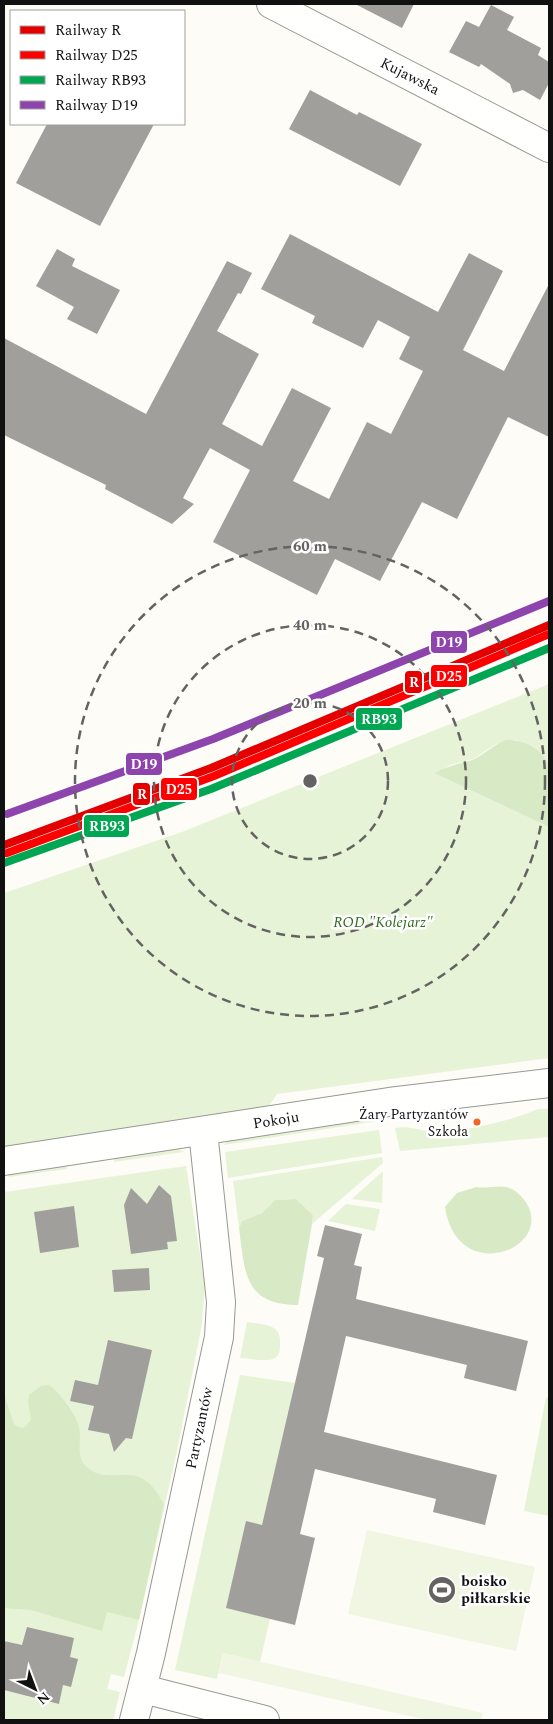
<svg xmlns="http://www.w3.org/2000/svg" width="553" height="1724" font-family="Spectral,serif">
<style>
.green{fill:#e7f3d7}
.forest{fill:#d8eac5}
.pitch{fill:#f0f6e1}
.building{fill:#a19f9c}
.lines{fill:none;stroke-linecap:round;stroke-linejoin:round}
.minor-casing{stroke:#979795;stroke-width:30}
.minor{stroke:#fffffe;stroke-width:28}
.rail-1-casing{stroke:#fff;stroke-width:11}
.rail-2-casing{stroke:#fff;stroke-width:11}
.rail-3-casing{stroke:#fff;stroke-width:11}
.rail-4-casing{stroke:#fff;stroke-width:11}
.rail-1{stroke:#e50000;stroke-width:8}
.rail-2{stroke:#f00;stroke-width:8}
.rail-3{stroke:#00a651;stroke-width:8}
.rail-4{stroke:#8e44ad;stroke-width:8}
.ring{fill:none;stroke:#646362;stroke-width:2.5;stroke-dasharray:9 6}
.bus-dot{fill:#f26522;stroke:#fff;stroke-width:2}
.labels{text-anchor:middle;stroke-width:5;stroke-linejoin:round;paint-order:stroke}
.bus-label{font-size:14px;fill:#111;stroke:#fff;text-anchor:end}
.street-label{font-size:15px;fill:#111;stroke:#fff}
.park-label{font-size:15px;font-style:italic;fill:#2f6b1f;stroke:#fff}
.poi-label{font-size:15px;font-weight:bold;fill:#111;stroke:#fff;text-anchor:start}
.centre{fill:#646362;stroke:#fff;stroke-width:2.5}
.ring-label{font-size:15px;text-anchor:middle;font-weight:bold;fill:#646362;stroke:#fff;stroke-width:5;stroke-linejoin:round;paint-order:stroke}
.line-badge{stroke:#fff;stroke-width:2}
.badge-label{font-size:14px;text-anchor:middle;font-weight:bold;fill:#fff}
</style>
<rect width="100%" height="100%" fill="#fdfcf7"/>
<g class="green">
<path d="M549,684V766L534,747L516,740L496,744L473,759L450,765L434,773L549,827V1058L277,1094L267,1109L4,1147V893L182,832Z"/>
<path d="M538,1109H549V1137L400,1151L395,1128C410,1125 422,1132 437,1132C471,1130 507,1122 538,1109Z"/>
<path d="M374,1116L378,1121L224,1145L231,1137Z"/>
<path d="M379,1130L382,1153L228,1178L225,1152Z"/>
<path d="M173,1146L184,1152L114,1162V1157Z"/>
<path d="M382,1157L383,1163L312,1224L313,1215L296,1199L275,1200L262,1213L242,1221L239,1228L233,1181Z"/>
<path d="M65,1164L67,1169L9,1177L8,1174L10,1170Z"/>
<path d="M186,1166L205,1286L202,1324L177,1451L139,1620L124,1677L111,1674L107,1689L120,1692L113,1720H4V1192Z"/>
<path d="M383,1171L382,1203L352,1199Z"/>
<path d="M346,1204L380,1209L375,1231L328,1221Z"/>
<path d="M247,1322C263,1325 282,1323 280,1344C280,1349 280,1355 275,1358C267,1363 249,1358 240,1358Z"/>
<path d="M240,1375L295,1383L269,1511L226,1608L270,1619L260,1662L223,1653L217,1679L175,1670Z"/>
<path d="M546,1397L549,1398V1516L524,1511Z"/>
</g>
<g class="forest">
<path d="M506,740C524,739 544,749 549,767C553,778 549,813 549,827L434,773C447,766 459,764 472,760C484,755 493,745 506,740Z"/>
<path d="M476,1187C486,1189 497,1185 506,1187C515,1189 522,1196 527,1204C553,1250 457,1286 445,1207L457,1193Z"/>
<path d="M296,1199L313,1215L312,1224L298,1305C243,1305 245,1271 239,1228L242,1221L262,1213L275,1200Z"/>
<path d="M48,1385C58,1389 77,1416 79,1427C82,1439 76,1454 84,1464C101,1484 123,1469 141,1478C152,1483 158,1494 164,1504L139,1620L107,1612L102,1631L31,1610L4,1608V1394L14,1424L18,1427L24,1428L31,1420L28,1402L29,1395L41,1386Z"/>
</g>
<g class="pitch">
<path d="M367,1530L535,1567L516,1651L348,1614Z"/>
<path d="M223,1653L483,1713L481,1720H427L219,1673Z"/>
</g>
<g class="building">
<path d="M355,4H414L402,28Z"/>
<path d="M491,5L514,17L507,30L541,48L538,55L549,62V83L540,100L523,90L513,93L510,84L481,64L479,67L449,52L466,21L479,27Z"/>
<path d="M310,90L357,115L359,112L422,144L400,186L289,129Z"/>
<path d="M47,124H154L100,226L16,183Z"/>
<path d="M290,234L438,312L469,253L503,271L463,350L504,371L549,284V437L508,417L457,519L422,502L380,581L335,559L317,595L213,542L250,470L210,448L183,498L194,504L172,524L105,489L106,485L4,435V338L146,414L227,261L252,273L241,294L238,293L217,331L259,354L222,424L262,446L292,388L331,408L293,481L329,499L367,422L391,434L423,371L399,359L410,337L378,320L363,348L312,323L315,316L261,289Z"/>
<path d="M57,249L75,259L72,266L120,290L97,334L67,319L74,307L36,286Z"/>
<path d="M159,1185L171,1196L177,1241L167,1242L168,1249L131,1254L124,1205L131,1188L147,1204Z"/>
<path d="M74,1206L79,1247L40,1253L34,1212Z"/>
<path d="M325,1225L362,1234L354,1265L362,1267L356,1299L528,1341L516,1391L464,1378L467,1365L346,1336L324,1432L497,1475L485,1525L433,1512L436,1499L315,1469L300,1534L315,1538L295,1625L226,1608L246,1521L262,1525L324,1258L317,1256Z"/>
<path d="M149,1268L150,1290L114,1292L112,1270Z"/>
<path d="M108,1340L152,1350L132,1439L126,1438L114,1452L109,1434L88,1430L94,1406L70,1401L75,1380L98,1385Z"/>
<path d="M27,1627L74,1638L70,1657L78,1659L71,1687L63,1685L59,1704L4,1690V1641L22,1645Z"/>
</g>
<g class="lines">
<defs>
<g id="minor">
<path d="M271,4L549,148"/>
<path d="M4,1161L389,1102L549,1083"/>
<path d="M143,1689L265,1720"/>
<path d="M134,1720L151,1653L219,1337L221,1302L203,1131"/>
</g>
</defs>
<use href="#minor" class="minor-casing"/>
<use href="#minor" class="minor"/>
<defs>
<path id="rail-1" d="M4,845L211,768L549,625"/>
<path id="rail-2" d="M7,853L214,776L549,634"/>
<path id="rail-3" d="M4,863L211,789L549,648"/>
<path id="rail-4" d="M7,814L213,739L549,601"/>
</defs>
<use href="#rail-1" class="rail-1-casing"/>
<use href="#rail-2" class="rail-2-casing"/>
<use href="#rail-3" class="rail-3-casing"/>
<use href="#rail-4" class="rail-4-casing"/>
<use href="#rail-1" class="rail-1"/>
<use href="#rail-2" class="rail-2"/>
<use href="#rail-3" class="rail-3"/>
<use href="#rail-4" class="rail-4"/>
</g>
<g class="ring">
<circle cx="310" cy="781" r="78"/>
<circle cx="310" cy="781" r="156"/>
<circle cx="310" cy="781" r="235"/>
</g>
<defs>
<symbol id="stadium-disc" viewBox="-11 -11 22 22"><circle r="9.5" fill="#646362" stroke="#fff"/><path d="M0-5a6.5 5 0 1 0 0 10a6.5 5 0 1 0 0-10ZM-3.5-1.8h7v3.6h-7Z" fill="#fff"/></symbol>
</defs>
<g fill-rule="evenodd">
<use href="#stadium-disc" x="426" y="1574" width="32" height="32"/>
</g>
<circle class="bus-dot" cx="477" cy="1122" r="4.5"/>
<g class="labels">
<g class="bus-label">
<text x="468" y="1119">Żary Partyzantów<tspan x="468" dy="17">Szkoła</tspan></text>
</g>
<g class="street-label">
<text transform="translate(410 76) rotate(27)" y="5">Kujawska</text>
<text transform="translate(276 1120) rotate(-9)" y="5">Pokoju</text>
<text transform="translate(199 1428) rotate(-78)" y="5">Partyzantów</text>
</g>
<g class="park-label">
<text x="383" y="927">ROD "Kolejarz"</text>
</g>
<g class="poi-label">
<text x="461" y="1586">boisko<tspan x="461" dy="17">piłkarskie</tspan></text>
</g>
</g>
<circle cx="310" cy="781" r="8" class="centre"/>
<g class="ring-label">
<text x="310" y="551">60 m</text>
<text x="310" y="630">40 m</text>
<text x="310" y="708">20 m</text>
</g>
<g class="line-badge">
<rect x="430" y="630" width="38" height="24" rx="5" fill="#8e44ad"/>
<rect x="430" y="664" width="38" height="24" rx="5" fill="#f00"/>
<rect x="404" y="670" width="19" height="24" rx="5" fill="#e50000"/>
<rect x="355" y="707" width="48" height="24" rx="5" fill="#00a651"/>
<rect x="125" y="752" width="38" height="24" rx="5" fill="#8e44ad"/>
<rect x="160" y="777" width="38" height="24" rx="5" fill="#f00"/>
<rect x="132" y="782" width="19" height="24" rx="5" fill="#e50000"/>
<rect x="83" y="814" width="47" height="24" rx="5" fill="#00a651"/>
</g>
<g class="badge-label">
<text x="449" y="647">D19</text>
<text x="449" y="681">D25</text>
<text x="414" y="687">R</text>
<text x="379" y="724">RB93</text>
<text x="144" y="769">D19</text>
<text x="179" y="794">D25</text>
<text x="142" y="799">R</text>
<text x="107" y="831">RB93</text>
</g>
<rect width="553" height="1724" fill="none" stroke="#111111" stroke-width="10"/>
<rect x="10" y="10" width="175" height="115" fill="#ffffff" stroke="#a0a0a0"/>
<rect x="20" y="26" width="25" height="8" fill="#e50000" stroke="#a0a0a0"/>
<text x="55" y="35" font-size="15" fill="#111111">Railway R</text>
<rect x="20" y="51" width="25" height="8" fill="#ff0000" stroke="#a0a0a0"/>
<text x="55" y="60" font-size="15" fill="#111111">Railway D25</text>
<rect x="20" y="76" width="25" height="8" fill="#00a651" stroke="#a0a0a0"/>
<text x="55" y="85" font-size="15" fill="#111111">Railway RB93</text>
<rect x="20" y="101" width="25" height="8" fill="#8e44ad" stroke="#a0a0a0"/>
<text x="55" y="110" font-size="15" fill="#111111">Railway D19</text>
<g transform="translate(35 1689) rotate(138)" stroke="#ffffff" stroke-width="4" paint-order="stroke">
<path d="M0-4L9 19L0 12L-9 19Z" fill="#111111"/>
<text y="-8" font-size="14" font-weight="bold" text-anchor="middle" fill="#111111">N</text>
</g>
</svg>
